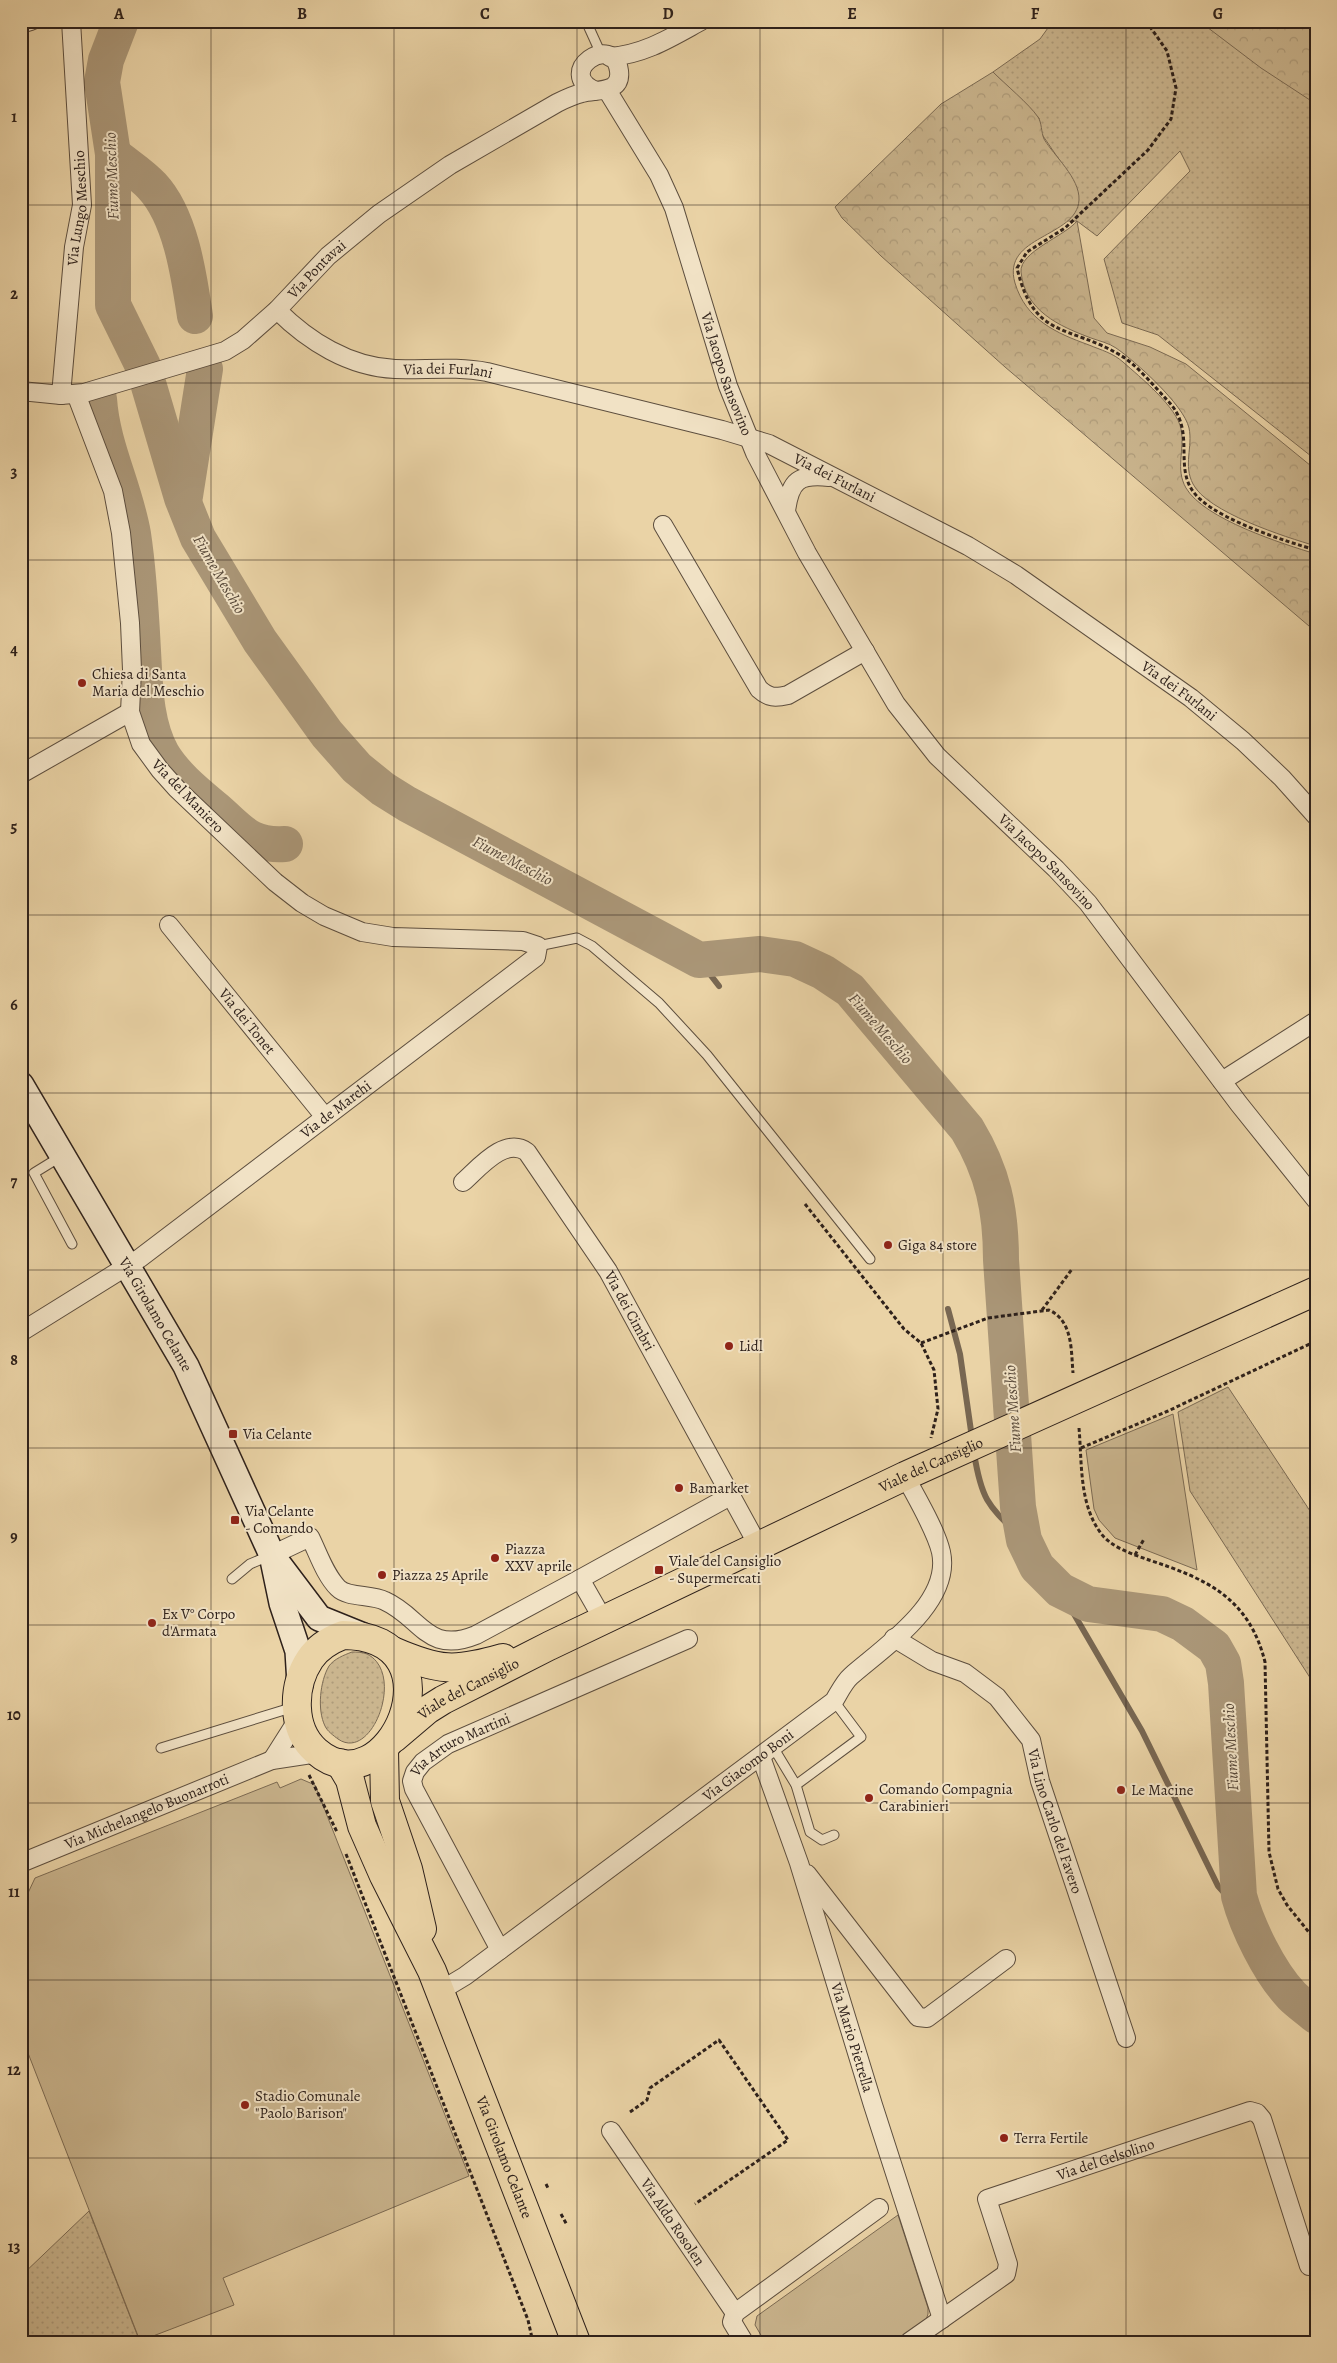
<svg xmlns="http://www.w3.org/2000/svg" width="1337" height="2363" font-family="Alegreya,serif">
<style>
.grass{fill:url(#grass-dots);stroke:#7c6b54}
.forest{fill:url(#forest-crowns);stroke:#7c6b54}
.park{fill:#cab58e;stroke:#7c6b54}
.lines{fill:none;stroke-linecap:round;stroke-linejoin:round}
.stream{stroke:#786752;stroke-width:6}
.river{stroke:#aa9677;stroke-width:36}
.lane-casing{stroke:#5d4e3e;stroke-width:11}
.street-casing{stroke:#5d4e3e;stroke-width:20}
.secondary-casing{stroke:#2e211b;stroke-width:28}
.primary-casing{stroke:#2e211b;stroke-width:30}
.path{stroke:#2e211b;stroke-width:3;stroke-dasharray:4 2.5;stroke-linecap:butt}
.lane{stroke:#f1e2c5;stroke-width:9}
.street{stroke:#f1e2c5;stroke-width:18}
.secondary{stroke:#f1e2c5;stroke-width:25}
.primary{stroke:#ead3a6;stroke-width:28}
.grid{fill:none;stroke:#2e211b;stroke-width:1;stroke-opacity:0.55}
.poi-dot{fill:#8f2418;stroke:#f1e2c5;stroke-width:2}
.labels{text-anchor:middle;stroke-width:4;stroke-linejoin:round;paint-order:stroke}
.street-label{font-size:15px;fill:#2e211b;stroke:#f1e2c5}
.poi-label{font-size:15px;fill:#2e211b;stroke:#f1e2c5;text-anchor:start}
.water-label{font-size:16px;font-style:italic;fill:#594a3b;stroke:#f1e2c5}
.neatline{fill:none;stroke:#2e211b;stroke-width:2}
.grid-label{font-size:16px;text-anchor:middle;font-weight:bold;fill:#2e211b}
</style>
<defs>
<pattern id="grass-dots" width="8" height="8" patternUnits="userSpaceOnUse" patternTransform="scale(1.25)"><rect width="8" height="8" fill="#cab58e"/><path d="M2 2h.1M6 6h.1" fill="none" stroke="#ae9b7a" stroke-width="1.8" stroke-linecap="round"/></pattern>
<pattern id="forest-crowns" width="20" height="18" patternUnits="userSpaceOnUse" patternTransform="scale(1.25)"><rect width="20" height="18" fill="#cab58e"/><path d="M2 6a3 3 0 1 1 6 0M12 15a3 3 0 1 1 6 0" fill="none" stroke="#ae9b7a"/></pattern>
</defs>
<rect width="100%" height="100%" fill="#ead3a6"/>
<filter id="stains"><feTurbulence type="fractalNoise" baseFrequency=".004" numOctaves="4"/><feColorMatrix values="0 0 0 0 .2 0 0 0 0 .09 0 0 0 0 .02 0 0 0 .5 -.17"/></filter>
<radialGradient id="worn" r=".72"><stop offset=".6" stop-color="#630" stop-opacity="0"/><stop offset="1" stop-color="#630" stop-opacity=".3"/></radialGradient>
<g class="grass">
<path d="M1053,21H1316V460L1158,335L1122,323L1104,259L1190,171L1180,151L1097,236L1077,221H1067L1074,213L1073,180L1041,133L1039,118L993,72L1040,39Z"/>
<path d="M1228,1387L1316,1520V1687L1190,1491L1178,1412Z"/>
<path d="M352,1652C356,1652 362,1652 367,1654C406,1673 372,1763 338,1739C334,1736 327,1731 325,1726C317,1710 320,1681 329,1666C334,1659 344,1655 352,1652Z"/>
<path d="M89,2211L140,2342H25L21,2338V2276Z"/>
</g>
<g class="forest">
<path d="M1199,21H1316V104L1261,68Z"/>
<path d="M993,72C1005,84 1029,104 1038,117C1042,123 1041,132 1044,139C1054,156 1080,178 1079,200C1077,238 1001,235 1015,283C1026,320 1056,333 1089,345C1101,350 1113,353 1123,362C1140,377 1177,407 1181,429C1185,450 1175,469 1186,488C1204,519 1283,544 1316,554V632L1005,367L881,256L842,218L835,207L941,104Z"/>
<path d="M1077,221L1094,318L1107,333L1150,347L1186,364L1316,470V546C1285,537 1207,512 1193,484C1183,465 1193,447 1189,428C1184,405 1135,361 1116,348C1109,343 1099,341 1091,338C1059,326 1025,311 1021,272C1019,252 1065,236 1077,221Z"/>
</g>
<g class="park">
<path d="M1173,1414L1197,1570L1115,1538L1099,1520L1094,1509L1086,1450Z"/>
<path d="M301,1779L315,1785L469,2176L223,2278L234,2305L140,2341L21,2035V1896L28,1893L35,1878L277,1782L280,1788Z"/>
<path d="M898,2215L928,2308V2314L926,2320L894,2342H765L755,2325L757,2316Z"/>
</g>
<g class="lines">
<g class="stream">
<path d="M699,960L719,986"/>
<path d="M948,1309L960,1354L972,1438"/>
<path d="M974,1453C982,1503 989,1506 1024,1540"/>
<path d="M1060,1590L1142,1731L1218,1886L1244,1915"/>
</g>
<g class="river">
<path d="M121,21L106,60L102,82L113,154V305L143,366L182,498L198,538L260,641L327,734L357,768L383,789L407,804L699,960L760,954L795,959L823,972L850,990L967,1129C993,1172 1001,1210 1001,1260L1018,1507L1024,1540L1037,1567L1060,1590L1088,1604L1162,1614L1183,1624L1214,1647L1223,1663L1226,1683L1239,1896C1247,1926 1269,1972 1292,1996C1299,2003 1308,2009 1316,2016"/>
<path d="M113,154C126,165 141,174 152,186C181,217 189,276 195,316"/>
<path d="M99,399C102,446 125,488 133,534C139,573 141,612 143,651C145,685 145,723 162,754C175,776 198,794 217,810C242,832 250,846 285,844"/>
<path d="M185,496L205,369"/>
</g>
<defs>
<g id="lane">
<path d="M586,21L601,54"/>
<path d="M538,946L577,938L592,946L659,1003L707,1055L870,1259"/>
<path d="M60,1157L34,1173L72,1244"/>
<path d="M232,1579L250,1564L271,1555"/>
<path d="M773,1747L796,1785L810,1832L822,1840L834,1835"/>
<path d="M161,1748L294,1707"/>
<path d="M796,1785L861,1737L834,1701"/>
</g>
<g id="street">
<path d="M21,24L31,21"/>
<path d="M610,57C645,54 670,38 701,21"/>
<path id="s1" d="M607,90L659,175L674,208L728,386L755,453L807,553L896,704L937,756L1056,869L1088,903L1239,1104L1316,1200"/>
<path id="s2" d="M277,310C308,341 349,367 395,369C426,370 456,366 487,372L722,430L769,444L968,546L1016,575L1191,698L1243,741L1282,778L1316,816"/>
<path id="s3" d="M21,391L61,395L84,393L225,351L243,340L277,310L328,256L379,214L450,165L557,103C565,99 573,95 582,93C596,89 622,94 619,71C614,31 553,73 596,91"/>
<path id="s4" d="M61,395L74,247L82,205L71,21"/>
<path d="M786,511C790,480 799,474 829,477"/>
<path d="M663,525L759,689C769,698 775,698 788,695L865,651"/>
<path d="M21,774L130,712"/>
<path id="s5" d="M169,925L325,1117"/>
<path d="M1222,1081L1316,1021"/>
<path id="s6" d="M463,1182C479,1168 505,1136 527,1152L608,1271L759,1547"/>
<path id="s7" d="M21,1332L140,1258L536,957L538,946L523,941L393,937L362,932L324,916L302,903L275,882L177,789L160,770L141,744L130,712L132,670L130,623L121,533L113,491L76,394"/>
<path d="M272,1555L310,1537C318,1553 325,1575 338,1588C348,1598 371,1594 385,1601C421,1617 427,1655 476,1635L580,1579L604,1621"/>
<path d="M580,1579L732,1495"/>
<path id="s8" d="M894,1638L932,1661L965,1673L997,1697L1031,1740L1040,1781L1126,2038"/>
<path id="s9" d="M761,1757L799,1863L873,2105L942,2319"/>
<path d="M272,1760L298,1719"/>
<path id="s10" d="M21,1863L272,1760L318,1753"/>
<path d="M807,1874L918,2017L927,2018L1006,1959"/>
<path id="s11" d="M500,1950L414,1789L412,1781L415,1772L423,1762L448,1744L688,1639"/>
<path id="s12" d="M440,1991L465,1976L834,1701C839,1693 844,1682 851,1676C884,1647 952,1603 941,1552C936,1530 916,1497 905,1476"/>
<path id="s13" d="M611,2131L735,2313"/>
<path d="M744,2342L732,2322L735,2313L879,2208"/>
<path id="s14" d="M909,2342L1006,2274L1008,2264L987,2199L1250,2111L1257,2113L1262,2119L1309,2266"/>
</g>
<g id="secondary">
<path id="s15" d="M21,1085L186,1366L272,1555L282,1603L298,1651L300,1684"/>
<path d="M276,1561L319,1618L361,1635"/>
</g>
<g id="primary">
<path d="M343,1635C467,1636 388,1814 316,1751C291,1729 292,1686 310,1659C318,1647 330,1640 343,1635Z"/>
<path d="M393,1651C439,1671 455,1672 503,1658"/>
<path id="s16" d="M394,1738L427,1710L443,1700L549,1646L905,1476L1316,1291"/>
<path d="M384,1750L385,1801L408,1869L422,1929"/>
<path id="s17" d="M340,1763L350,1780L362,1826L384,1876L432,1971L576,2342"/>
</g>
</defs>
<use href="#lane" class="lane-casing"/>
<use href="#street" class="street-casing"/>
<use href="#secondary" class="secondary-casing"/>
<use href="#primary" class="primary-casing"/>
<g class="path">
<path d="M1146,21L1167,51L1176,88L1171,119L1148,150L1065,228L1027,252L1017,268C1034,340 1068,324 1120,355C1136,364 1154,386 1167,400C1200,433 1168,472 1201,500C1226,522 1284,541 1316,550"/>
<path d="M21,796L27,792"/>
<path d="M805,1204L904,1329L921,1343L934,1370L938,1409L931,1438"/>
<path d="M1042,1310L1072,1269"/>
<path d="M921,1343L988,1318L1049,1310C1073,1321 1071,1350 1073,1373"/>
<path d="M1079,1428C1082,1462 1079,1503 1100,1532C1110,1547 1132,1554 1149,1560C1207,1579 1249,1598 1265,1662L1269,1852L1278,1889L1287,1905L1316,1941"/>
<path d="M1081,1448L1168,1411L1316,1341"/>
<path d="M1135,1555L1144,1539"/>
<path d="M309,1775L337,1832"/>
<path d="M346,1854L528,2320L532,2338L542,2342"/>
<path d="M630,2112L647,2100L650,2088L719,2040L788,2140L695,2204"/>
<path d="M546,2184L548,2188"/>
<path d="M561,2214L567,2225"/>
</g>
<use href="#lane" class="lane"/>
<use href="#street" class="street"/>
<use href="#secondary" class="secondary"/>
<use href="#primary" class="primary"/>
</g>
<path class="grid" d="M211,21V2342M394,21V2342M577,21V2342M760,21V2342M943,21V2342M1126,21V2342M21,205H1316M21,383H1316M21,560H1316M21,738H1316M21,915H1316M21,1093H1316M21,1270H1316M21,1448H1316M21,1625H1316M21,1803H1316M21,1980H1316M21,2158H1316"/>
<g class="poi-dot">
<circle cx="82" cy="683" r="5"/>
<circle cx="888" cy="1245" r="5"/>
<circle cx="729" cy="1346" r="5"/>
<rect x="228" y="1429" width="10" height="10" rx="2.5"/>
<circle cx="679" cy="1488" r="5"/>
<rect x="230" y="1515" width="10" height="10" rx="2.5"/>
<circle cx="495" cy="1558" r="5"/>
<rect x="654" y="1565" width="10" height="10" rx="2.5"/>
<circle cx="382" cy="1575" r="5"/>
<circle cx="152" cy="1623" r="5"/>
<circle cx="1121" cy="1790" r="5"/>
<circle cx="869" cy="1798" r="5"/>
<circle cx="245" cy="2105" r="5"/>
<circle cx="1004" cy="2138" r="5"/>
</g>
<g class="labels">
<g class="street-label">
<text dy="5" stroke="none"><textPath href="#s4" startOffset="188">Via Lungo Meschio</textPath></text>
<text dy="5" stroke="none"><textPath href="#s3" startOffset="334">Via Pontavai</textPath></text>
<text dy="5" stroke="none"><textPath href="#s2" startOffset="188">Via dei Furlani</textPath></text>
<text dy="5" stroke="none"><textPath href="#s1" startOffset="310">Via Jacopo Sansovino</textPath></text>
<text dy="5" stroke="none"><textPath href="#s2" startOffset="592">Via dei Furlani</textPath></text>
<text dy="5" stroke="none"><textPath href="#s2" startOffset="998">Via dei Furlani</textPath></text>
<text transform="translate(188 796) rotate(46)" y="5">Via del Maniero</text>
<text dy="5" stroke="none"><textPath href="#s1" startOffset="901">Via Jacopo Sansovino</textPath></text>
<text dy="5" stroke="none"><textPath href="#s5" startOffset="124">Via dei Tonet</textPath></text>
<text dy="5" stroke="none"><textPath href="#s7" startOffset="386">Via de Marchi</textPath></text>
<text dy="5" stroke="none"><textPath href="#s6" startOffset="266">Via dei Cimbri</textPath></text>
<text dy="5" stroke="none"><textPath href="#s15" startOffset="266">Via Girolamo Celante</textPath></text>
<text dy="5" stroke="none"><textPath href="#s16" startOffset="604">Viale del Cansiglio</textPath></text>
<text dy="5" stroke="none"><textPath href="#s16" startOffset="90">Viale del Cansiglio</textPath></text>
<text dy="5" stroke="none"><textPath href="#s11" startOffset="254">Via Arturo Martini</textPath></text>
<text dy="5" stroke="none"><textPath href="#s12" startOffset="382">Via Giacomo Boni</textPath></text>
<text dy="5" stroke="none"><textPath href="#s10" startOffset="136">Via Michelangelo Buonarroti</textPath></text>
<text dy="5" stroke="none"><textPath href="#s8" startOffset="259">Via Lino Carlo del Favero</textPath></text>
<text dy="5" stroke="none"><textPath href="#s9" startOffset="295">Via Mario Pietrella</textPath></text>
<text dy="5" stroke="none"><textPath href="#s17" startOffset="428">Via Girolamo Celante</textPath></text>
<text dy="5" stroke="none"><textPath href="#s14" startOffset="322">Via del Gelsolino</textPath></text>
<text dy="5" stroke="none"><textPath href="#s13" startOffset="110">Via Aldo Rosolen</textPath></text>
</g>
<g class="poi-label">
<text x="92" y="679">Chiesa di Santa<tspan x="92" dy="17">Maria del Meschio</tspan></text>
<text x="898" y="1250">Giga 84 store</text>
<text x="739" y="1351">Lidl</text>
<text x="243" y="1439">Via Celante</text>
<text x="689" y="1493">Bamarket</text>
<text x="245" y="1516">Via Celante<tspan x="245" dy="17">- Comando</tspan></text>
<text x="505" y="1554">Piazza<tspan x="505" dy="17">XXV aprile</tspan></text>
<text x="669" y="1566">Viale del Cansiglio<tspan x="669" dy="17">- Supermercati</tspan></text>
<text x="392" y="1580">Piazza 25 Aprile</text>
<text x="162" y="1619">Ex V° Corpo<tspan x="162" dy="17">d'Armata</tspan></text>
<text x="879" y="1794">Comando Compagnia<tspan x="879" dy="17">Carabinieri</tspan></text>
<text x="1131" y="1795">Le Macine</text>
<text x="255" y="2101">Stadio Comunale<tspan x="255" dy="17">"Paolo Barison"</tspan></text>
<text x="1014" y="2143">Terra Fertile</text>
</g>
<g class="water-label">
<text transform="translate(111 176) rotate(-92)" y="6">Fiume Meschio</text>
<text transform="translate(220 574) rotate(60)" y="6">Fiume Meschio</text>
<text transform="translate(513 860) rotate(28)" y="6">Fiume Meschio</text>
<text transform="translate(881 1028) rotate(49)" y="6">Fiume Meschio</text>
<text transform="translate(1012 1409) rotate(-94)" y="6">Fiume Meschio</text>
<text transform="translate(1230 1747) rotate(-93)" y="6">Fiume Meschio</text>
</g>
</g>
<rect width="1337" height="2363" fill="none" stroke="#ead3a6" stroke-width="55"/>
<rect x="28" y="28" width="1282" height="2308" class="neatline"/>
<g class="grid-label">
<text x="119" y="19">A</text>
<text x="302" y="19">B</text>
<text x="485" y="19">C</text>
<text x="668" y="19">D</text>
<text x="852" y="19">E</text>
<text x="1035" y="19">F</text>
<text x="1218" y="19">G</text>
<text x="14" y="122">1</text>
<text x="14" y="299">2</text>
<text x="14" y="477">3</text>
<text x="14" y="655">4</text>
<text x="14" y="832">5</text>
<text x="14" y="1010">6</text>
<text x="14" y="1187">7</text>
<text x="14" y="1365">8</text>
<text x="14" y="1542">9</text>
<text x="14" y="1720">10</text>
<text x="14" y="1897">11</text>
<text x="14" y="2075">12</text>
<text x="14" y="2252">13</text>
</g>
<rect width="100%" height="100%" filter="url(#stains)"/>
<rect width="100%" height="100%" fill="url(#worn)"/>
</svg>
